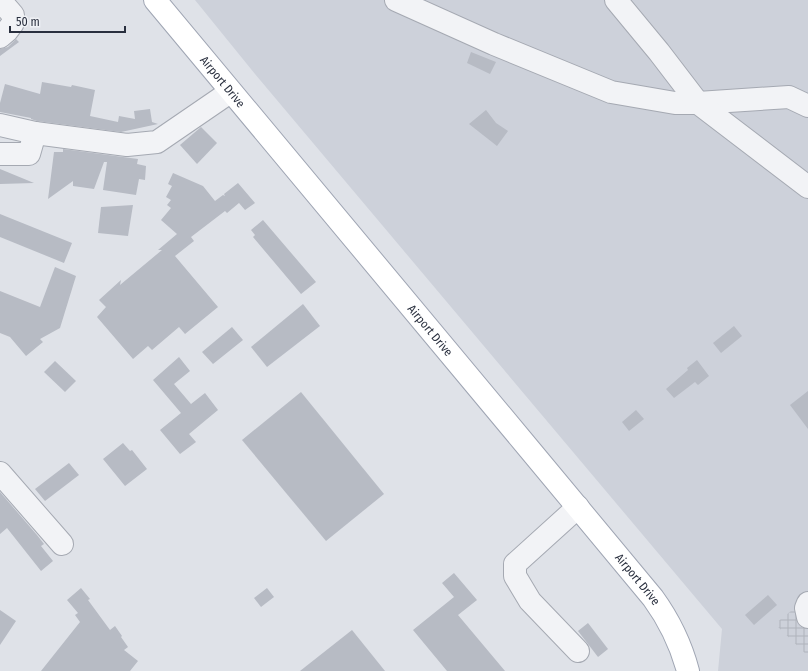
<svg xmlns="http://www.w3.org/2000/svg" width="808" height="671" font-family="'Fira Sans Condensed',sans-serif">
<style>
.built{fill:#cdd1da}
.industrial{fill:url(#industrial-grid)}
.building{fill:#b7bbc4}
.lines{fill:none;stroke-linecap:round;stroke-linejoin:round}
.minor-casing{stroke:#a5a9b2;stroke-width:24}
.major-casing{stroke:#9fa5b3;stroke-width:24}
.minor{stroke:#f2f3f6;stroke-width:22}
.major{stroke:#fff;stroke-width:22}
.labels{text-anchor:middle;stroke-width:3;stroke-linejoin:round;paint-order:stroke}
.street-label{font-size:12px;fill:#292f3e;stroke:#eff1f5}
</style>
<defs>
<pattern id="industrial-grid" width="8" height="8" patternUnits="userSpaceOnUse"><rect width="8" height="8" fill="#cdd1da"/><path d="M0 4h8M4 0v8" fill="none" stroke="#b0b4bc"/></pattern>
</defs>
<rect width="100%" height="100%" fill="#dfe2e8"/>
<path class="built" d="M195,0H808V671H718L722,629L255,74Z"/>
<path class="industrial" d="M808,597V656L775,624Z"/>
<g class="building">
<path d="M16,39L19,42L0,56V49L8,47Z"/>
<path d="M471,52L496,62L490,74L467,63Z"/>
<path d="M42,82L71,87L72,85L95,90L90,116L118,122L119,116L135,119L134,111L150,109L152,122L158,124L121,132L37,121L31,119V118L0,112V103L5,84L40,94Z"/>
<path d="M486,110L496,123L508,131L497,146L469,124Z"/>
<path d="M201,127L217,143L197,164L180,145Z"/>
<path d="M63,149L138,159L137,164L146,166L145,180L139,179L136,195L103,190L107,162H104L94,189L73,186V181L48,199L54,152H63Z"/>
<path d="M0,169L34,183L0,184Z"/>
<path d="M173,173L203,186L215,201L223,195L225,196L224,194L238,183L255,203L245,210L239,203L227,213L225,211L191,237L194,241L175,256L218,307L185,334L179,327L152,350L148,346L133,359L97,317L106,307L99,300L121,280L120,285L162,250H158L177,234L161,220L171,208L167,205L171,200L166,197L172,186L168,184Z"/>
<path d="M133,205L128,236L98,233L101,207Z"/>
<path d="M0,214L72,243L64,263L0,237Z"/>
<path d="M263,220L316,282L301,294L253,237L255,235L251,230Z"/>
<path d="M55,267L76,276L60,328L40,339L43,342L26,356L10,337L0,333V291L40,307Z"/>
<path d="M303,304L320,326L267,367L251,347Z"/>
<path d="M734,326L742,336L721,353L713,343Z"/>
<path d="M232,327L243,340L213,364L202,352Z"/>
<path d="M179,357L190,371L174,384L191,404L205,393L218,410L189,434L196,442L180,454L160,430L181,413L153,380Z"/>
<path d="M697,360L709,376L698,385L695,382L674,398L666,389L688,370L687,368Z"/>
<path d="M55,361L76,381L65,392L44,372Z"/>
<path d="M808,391V429L790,405Z"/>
<path d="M301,392L384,494L326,541L242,440Z"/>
<path d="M636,410L644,419L629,431L622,422Z"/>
<path d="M123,443L130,451L132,450L147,469L125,486L103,459Z"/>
<path d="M69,463L79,475L45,501L35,489Z"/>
<path d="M0,492L37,535L44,544L41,546L53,561L41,571L7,528L0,534Z"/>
<path d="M454,573L477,600L458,615L505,671H447L413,630L454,597L442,583Z"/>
<path d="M81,588L90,599L88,600L110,630L115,626L122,636L121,637L128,647L124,650L138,661L130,671H41L80,622L75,615L78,613L67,600Z"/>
<path d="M267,588L274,597L261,607L254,598Z"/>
<path d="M768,595L777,605L754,625L745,615Z"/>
<path d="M0,610L16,621L0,645Z"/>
<path d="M588,623L608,649L598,657L578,631Z"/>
<path d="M352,630L385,671H300Z"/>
</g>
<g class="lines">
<defs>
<g id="minor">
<path d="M0,0L13,15V23L7,31L0,37"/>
<path d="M396,0L494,44L611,92L675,103H698L789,97L808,106"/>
<path d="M616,0L659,52L698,103L808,187"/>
<path d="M0,125L35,133L127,145L157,142L230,92"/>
<path d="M0,154H29L35,133"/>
<path d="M0,473L62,544"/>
<path d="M808,603L806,608L808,617"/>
<path d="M578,651L530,601L515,576V564L578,507"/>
</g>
<g id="major">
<path id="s1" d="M155,0C320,201 488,398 653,598C669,620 681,645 688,671"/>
</g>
</defs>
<use href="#minor" class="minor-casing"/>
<use href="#major" class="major-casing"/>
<use href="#minor" class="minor"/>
<use href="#major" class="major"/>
</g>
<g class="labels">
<g class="street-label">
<text dy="4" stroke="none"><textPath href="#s1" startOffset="106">Airport Drive</textPath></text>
<text dy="4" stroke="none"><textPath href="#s1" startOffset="430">Airport Drive</textPath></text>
<text dy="4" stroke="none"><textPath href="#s1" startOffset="754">Airport Drive</textPath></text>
</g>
</g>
<path d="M10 26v6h115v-6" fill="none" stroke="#292f3e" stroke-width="2"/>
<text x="16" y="26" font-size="12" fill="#292f3e" stroke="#eff1f5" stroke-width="3" paint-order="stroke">50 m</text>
</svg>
